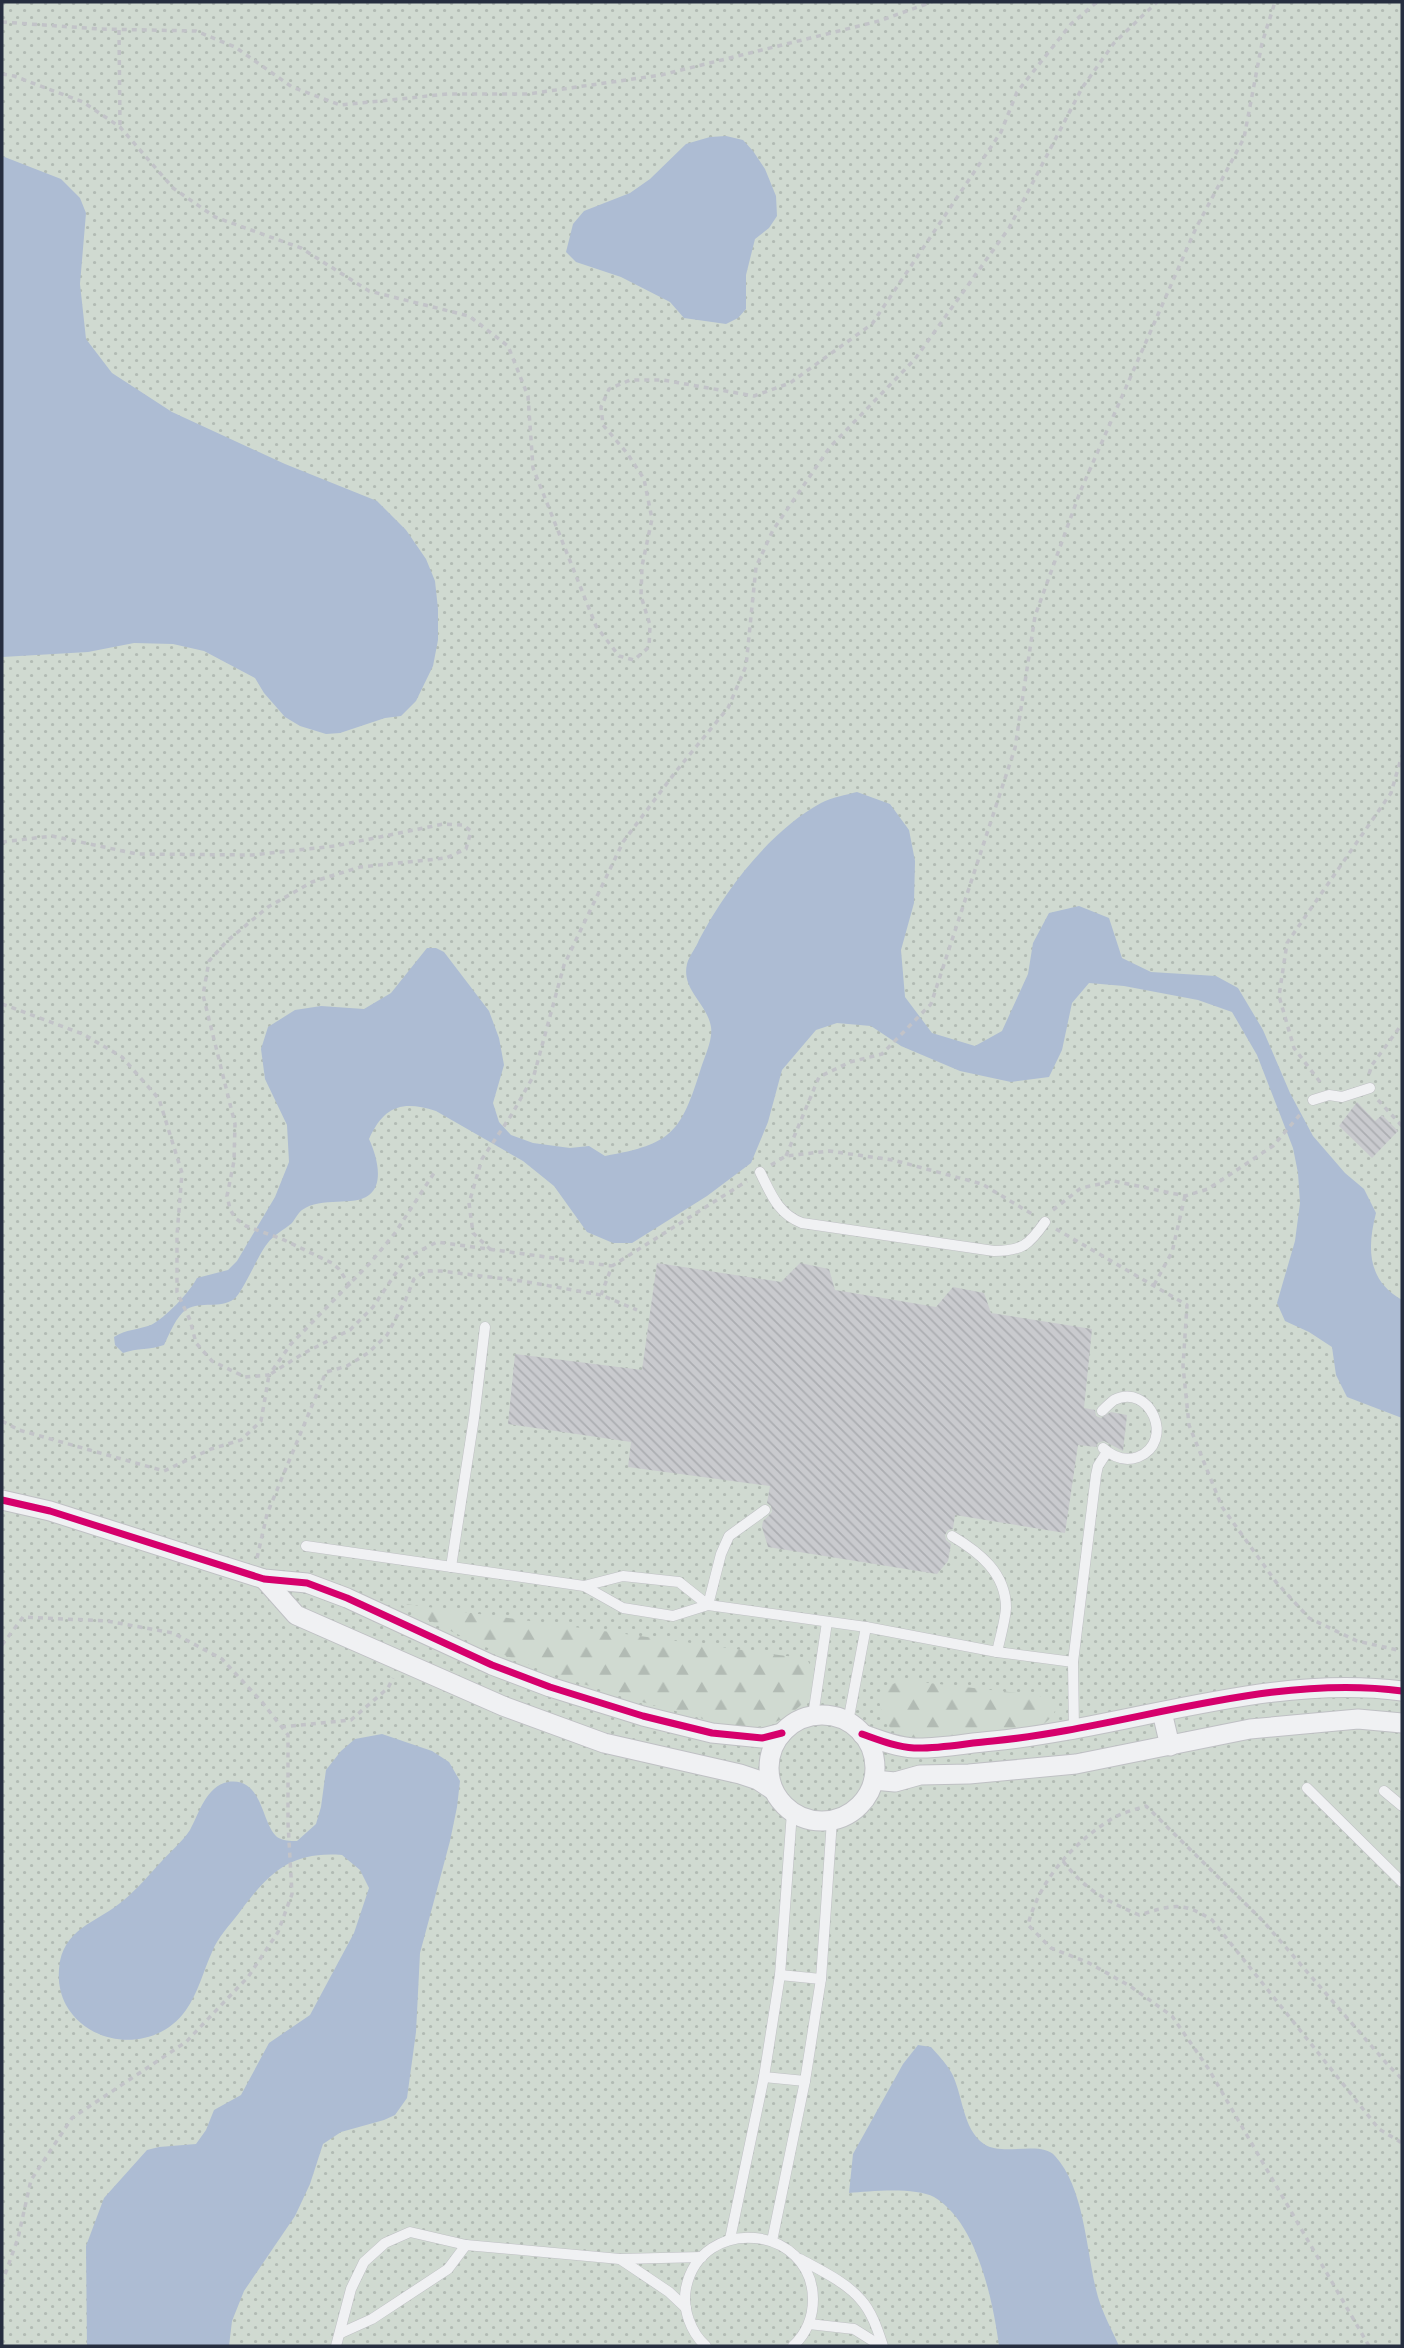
<svg xmlns="http://www.w3.org/2000/svg" width="1404" height="2348" font-family="Lato,sans-serif">
<style>
.green{fill:url(#green-dots)}
.forest{fill:url(#forest-firs)}
.water{fill:#adbcd3}
.building{fill:url(#building-back-hatch)}
.lines{fill:none;stroke-linecap:round;stroke-linejoin:round}
.service-casing{stroke:#bfc0c4;stroke-width:11}
.minor-casing{stroke:#bfc0c4;stroke-width:21}
.path{stroke:#c2c3c8;stroke-width:3.5;stroke-dasharray:5 5;stroke-linecap:butt}
.service{stroke:#f0f1f3;stroke-width:10}
.minor{stroke:#f0f1f3;stroke-width:19}
.cycleway-casing{stroke:#eef1f6;stroke-width:11}
.cycleway{stroke:#d6006c;stroke-width:7}
</style>
<defs>
<pattern id="green-dots" width="8" height="8" patternUnits="userSpaceOnUse" patternTransform="scale(1.75)"><rect width="8" height="8" fill="#d0dad1"/><path d="M2 2h.1M6 6h.1" fill="none" stroke="#b2bbb4" stroke-width="1.8" stroke-linecap="round"/></pattern>
<pattern id="forest-firs" width="22" height="20" patternUnits="userSpaceOnUse" patternTransform="scale(1.75)"><rect width="22" height="20" fill="#d0dad1"/><path d="M5 1l3.5 6h-7zM16 11l3.5 6h-7z" fill="#b2bbb4"/></pattern>
<pattern id="building-back-hatch" width="6" height="6" patternUnits="userSpaceOnUse" patternTransform="scale(1.75)"><rect width="6" height="6" fill="#c9cace"/><path d="M-1 5l2 2M0 0l6 6M5-1l2 2" fill="none" stroke="#acaeb2"/></pattern>
</defs>
<rect width="100%" height="100%" fill="#e1e2e6"/>
<rect class="green" x="2" y="2" width="1400" height="2344"/>
<g class="forest">
<path d="M398,1603L794,1657L808,1661C817,1677 817,1689 803,1703C793,1713 781,1721 767,1725C740,1732 705,1719 679,1712C581,1686 486,1654 398,1603Z"/>
<path d="M902,1680L1036,1695L1057,1701C1057,1715 1047,1722 1036,1729C1009,1732 922,1745 901,1735C886,1729 882,1714 879,1700L886,1687Z"/>
</g>
<g class="water">
<path d="M726,136L743,140L753,151L765,169L776,196L777,216L769,228L755,239L746,275V309L738,318L726,324L684,318L670,302L621,277L576,262L566,252L573,224L584,211L630,193L650,179L686,144L710,137Z"/>
<path d="M2,156L61,179L80,198L86,213L80,284L86,339L112,373L172,412L285,464L377,501L406,530L426,559L435,581L438,609V640L433,666L416,701L401,716L385,718L340,733L326,734L300,726L285,717L264,693L255,678L204,651L173,644L134,643L88,652L2,657Z"/>
<path d="M857,792L890,804L909,830L915,861L914,903L901,950L905,997L932,1033L975,1046L1002,1031L1028,974L1033,943L1049,913L1079,906L1109,918L1122,958L1151,972L1216,976L1238,988L1263,1030L1290,1093L1313,1136L1345,1173L1364,1189L1376,1213C1367,1248 1367,1280 1402,1300V1418L1347,1397L1336,1375L1332,1347L1309,1332L1285,1321L1277,1303L1295,1241L1300,1203L1298,1173L1293,1148L1257,1055L1232,1012L1198,1000L1124,986L1089,983L1072,1003L1062,1050L1049,1077L1011,1082L960,1071L901,1046L871,1026L837,1023L816,1030L782,1070L768,1122L751,1163L707,1196L632,1243H613L587,1232L554,1186L523,1161L436,1111C402,1100 384,1106 369,1139C376,1154 385,1183 369,1195C354,1207 321,1196 302,1210C298,1213 295,1219 292,1223C284,1230 273,1235 267,1244C258,1255 243,1292 234,1299C220,1309 201,1301 187,1309C176,1316 170,1333 164,1345C150,1350 137,1348 123,1353L115,1345L114,1337C126,1329 138,1330 151,1325C165,1318 190,1292 197,1278L228,1270L237,1261L275,1197L289,1162L287,1125L265,1079L261,1049L268,1027L295,1010L321,1006L364,1009L391,993L427,948H436L444,952L489,1011L499,1038L504,1065L493,1103L499,1122L511,1135L533,1143L570,1148L589,1146L605,1156C673,1144 681,1132 701,1068C705,1056 713,1039 711,1027C707,1003 681,990 687,964C689,956 696,948 699,940C725,890 771,830 821,803C832,797 846,795 857,792Z"/>
<path d="M382,1734L432,1751L449,1762L460,1781L457,1807L450,1841L420,1953L416,2032L407,2098L395,2115L384,2120L341,2132L323,2144L310,2184L295,2216L244,2291L232,2321L229,2346H87L86,2246L104,2198L147,2150L159,2147L196,2144L206,2130L214,2110L241,2095L269,2043L310,2015L354,1933L369,1888L360,1870L342,1855C289,1851 268,1874 239,1913C229,1926 218,1937 212,1952C203,1972 198,1993 186,2010C157,2052 91,2049 66,2005C60,1993 58,1982 59,1969C62,1928 97,1923 124,1900C138,1888 149,1875 161,1862C170,1852 182,1842 190,1830C199,1814 206,1786 228,1782C263,1777 261,1823 277,1837C283,1841 290,1841 297,1841L316,1824L321,1807L326,1770L341,1751L355,1739Z"/>
<path d="M918,2045L931,2047C938,2055 946,2063 951,2072C963,2093 962,2129 984,2144C1003,2157 1041,2140 1055,2156C1086,2190 1086,2255 1098,2297C1103,2314 1112,2330 1119,2346H999C993,2301 977,2222 934,2197C916,2187 870,2191 849,2193L853,2154L903,2064Z"/>
</g>
<g class="building">
<path d="M1357,1102L1375,1121L1382,1115L1398,1131L1372,1158L1339,1126Z"/>
<path d="M657,1263L781,1282L800,1263L829,1269L835,1290L936,1307L953,1287L984,1293L991,1313L1092,1329L1084,1408L1095,1410L1096,1416L1101,1418L1111,1412L1127,1415L1123,1451L1104,1441L1098,1443L1096,1447L1078,1445L1065,1533L955,1515L953,1529L948,1530L945,1535L946,1540L951,1544L948,1561L937,1574L768,1547L762,1527L763,1521L772,1512L771,1506L767,1503L770,1486L628,1467L631,1442L508,1424L515,1354L642,1370Z"/>
</g>
<g class="lines">
<defs>
<g id="service">
<path d="M1313,1100L1329,1095L1342,1097L1370,1088"/>
<path d="M760,1172C771,1194 778,1214 802,1223L994,1251C1022,1251 1029,1245 1045,1222"/>
<path d="M1102,1411C1105,1408 1110,1403 1114,1400C1150,1382 1176,1442 1138,1457C1124,1462 1113,1457 1103,1448"/>
<path d="M952,1536C979,1552 1006,1573 1006,1608C1005,1622 1000,1638 997,1652"/>
<path d="M306,1546L584,1586L623,1608L673,1616L708,1605L866,1627L997,1652L1073,1662"/>
<path d="M451,1567L474,1418L485,1327"/>
<path d="M584,1586L623,1576L679,1582L708,1605"/>
<path d="M708,1605L721,1554L729,1536L765,1510"/>
<path d="M813,1716L827,1622"/>
<path d="M848,1722L866,1627"/>
<path d="M1074,1730L1073,1662L1096,1475L1098,1466L1107,1452"/>
<path d="M1307,1788L1402,1882"/>
<path d="M1384,1791L1402,1806"/>
<path d="M780,1975L821,1979"/>
<path d="M764,2077L805,2081"/>
<path d="M730,2239L764,2077L780,1975L792,1812"/>
<path d="M772,2241L805,2081L821,1979L832,1820"/>
<path d="M620,2259L669,2292L686,2308"/>
<path d="M800,2259C820,2270 846,2282 861,2300C872,2312 878,2331 883,2346"/>
<path d="M809,2324L854,2329L881,2346"/>
<path d="M341,2333L372,2319L448,2269L466,2245"/>
<path d="M336,2346L351,2289L364,2262L385,2243L410,2232L466,2245L620,2259L702,2257"/>
<path d="M706,2346C691,2333 682,2309 686,2288C701,2214 812,2225 813,2299C813,2317 806,2334 793,2346"/>
</g>
<g id="minor">
<path d="M2,1500L50,1511L264,1579L307,1583L347,1598L492,1665L550,1687L643,1716L712,1733L762,1738L782,1733"/>
<path d="M264,1579L296,1615L503,1706L604,1743L740,1774L758,1780L773,1790"/>
<path d="M1162,1712L1170,1746"/>
<circle cx="822" cy="1768" r="53"/>
<path d="M862,1734C879,1740 896,1747 914,1748C939,1749 967,1743 993,1741C1127,1728 1267,1673 1402,1691"/>
<path d="M874,1780L895,1782L920,1775L969,1774L1076,1764L1250,1729L1358,1719L1402,1723"/>
</g>
</defs>
<use href="#service" class="service-casing"/>
<use href="#minor" class="minor-casing"/>
<g class="path">
<path d="M2,22L100,29L196,31L235,47L292,87L340,105L448,94H528L661,75L879,21L932,2"/>
<path d="M119,30L120,127"/>
<path d="M2,74L14,76L83,102L120,127L173,188L215,217L301,248L369,291L469,316L508,346L528,396L533,468L596,626L619,656L634,660L649,647L650,625L641,596L642,566L652,519L644,479L627,453L603,425L601,407L609,389L630,380H663L754,396L790,383L872,324L1001,132L1017,92L1071,24L1097,2"/>
<path d="M2,842L52,836L137,854L252,855L335,846L443,824L463,825L471,831L466,849L446,858L360,867L312,882L268,907L227,941L209,961L203,995L235,1124L234,1161L227,1196L230,1209L235,1218L246,1226L282,1239L332,1263L339,1269L350,1286"/>
<path d="M2,1004L83,1034L122,1057L159,1099L182,1173L177,1235V1292L190,1320L196,1343L212,1361L245,1377L269,1375L291,1344L371,1262L395,1233L436,1170"/>
<path d="M1369,1074L1372,1065L1402,1024"/>
<path d="M1320,1082L1294,1048L1279,996L1287,943L1391,793L1402,755"/>
<path d="M1378,1100L1402,1126"/>
<path d="M786,1156L819,1077L850,1062L882,1054L931,1004L1015,748L1035,616L1080,492L1196,228L1244,138L1262,43L1275,2"/>
<path d="M771,1165L786,1156L829,1151L893,1160L982,1184L1032,1214"/>
<path d="M1053,1210L1081,1188L1114,1181L1185,1196L1208,1189L1273,1146L1303,1111"/>
<path d="M1056,1229L1187,1305L1183,1366L1189,1425L1222,1507L1276,1582L1309,1618L1357,1641L1402,1651"/>
<path d="M491,1250L473,1233L469,1203L482,1159L512,1114L534,1075L564,965L623,842L677,770L728,708L746,666L756,567L773,530L830,447L915,359L1009,228L1082,88L1114,43L1157,2"/>
<path d="M1154,1285L1172,1252L1185,1196"/>
<path d="M601,1295L612,1266L747,1181"/>
<path d="M2,1421L19,1430L164,1471L211,1449L241,1440L261,1421L269,1375L304,1353L350,1330L373,1307L406,1258L437,1242L612,1266"/>
<path d="M257,1558L267,1514L326,1372L347,1366L368,1353L387,1335L405,1301L414,1279L426,1271H441L522,1281L601,1295L637,1310"/>
<path d="M2,1645L23,1617L107,1621L173,1633L222,1659L262,1702L288,1735V1823L292,1894L278,1932L248,1977L186,2042L72,2118L31,2180L18,2238L2,2283"/>
<path d="M281,1727L351,1720L388,1688L393,1678"/>
<path d="M1063,1861C1085,1890 1107,1901 1139,1915C1173,1905 1182,1901 1212,1920L1379,2129L1402,2143"/>
<path d="M1369,2346L1208,2068L1172,2016L1130,1986L1089,1963L1051,1948L1028,1925C1039,1881 1072,1844 1110,1820C1120,1813 1134,1810 1146,1806L1263,1921L1388,2065L1402,2079"/>
</g>
<use href="#service" class="service"/>
<use href="#minor" class="minor"/>
<defs>
<g id="cycleway">
<path d="M2,1500L50,1511L264,1579L307,1583L347,1598L492,1665L550,1687L643,1716L712,1733L762,1738L782,1733"/>
<path d="M862,1734C879,1740 896,1747 914,1748C939,1749 967,1743 993,1741C1127,1728 1267,1673 1402,1691"/>
</g>
</defs>
<use href="#cycleway" class="cycleway-casing"/>
<use href="#cycleway" class="cycleway"/>
</g>
<rect width="1404" height="2348" fill="none" stroke="#262e40" stroke-width="7"/>
</svg>
